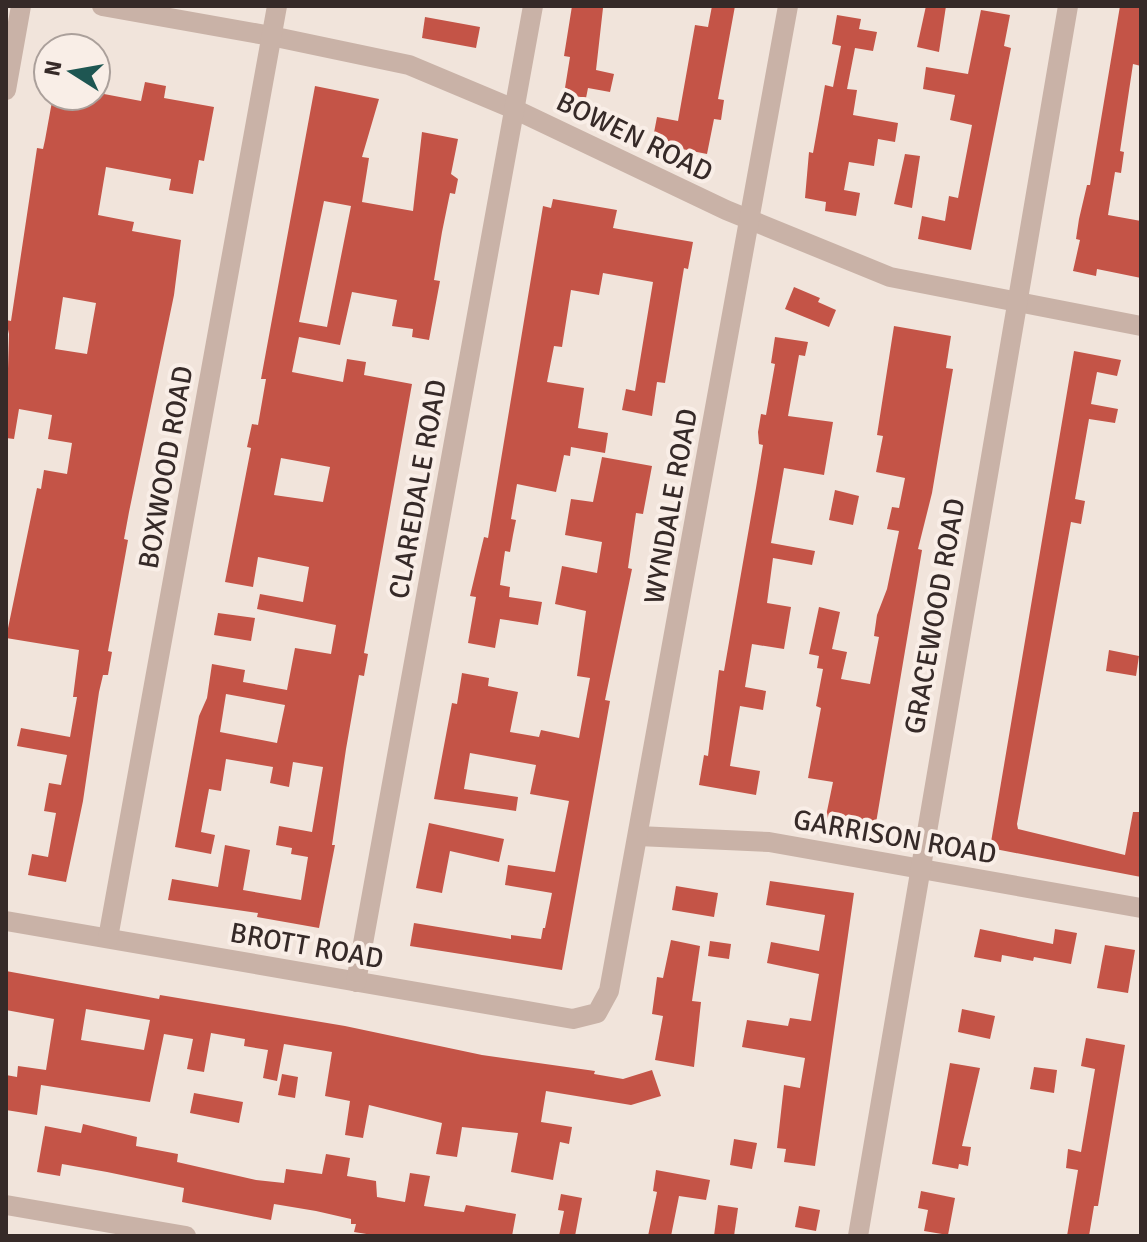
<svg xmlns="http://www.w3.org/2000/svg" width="1147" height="1242" font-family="Signika,sans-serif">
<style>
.building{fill:#c45447;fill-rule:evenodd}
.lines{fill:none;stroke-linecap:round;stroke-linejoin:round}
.minor{stroke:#c9b2a7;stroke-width:20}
.labels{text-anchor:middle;stroke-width:8;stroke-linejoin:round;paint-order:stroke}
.street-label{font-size:28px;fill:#362a28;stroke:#f9eee7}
</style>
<rect width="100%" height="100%" fill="#f1e4db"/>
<g class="building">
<path d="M572,6L603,8L596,70L614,74L610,92L588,88L586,98L564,94L570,57L564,56Z"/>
<path d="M712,6H735L718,99L724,100L721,120L714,119L707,154L652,143L657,117L678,121L695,25L708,27Z"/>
<path d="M926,6H946L939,52L917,47Z"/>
<path d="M1120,6H1141V66L1133,64L1120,151L1124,152L1121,173L1115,172L1108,215L1141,221V278L1097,269L1096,276L1073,271L1080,240L1076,239L1079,219L1087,185H1090Z"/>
<path d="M981,10L1010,15L1004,46L1011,48L971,250L918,239L922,216L945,221L949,196L958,198L972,125L950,120L955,95L923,89L926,67L968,74Z"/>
<path d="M837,15L861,19L859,29L877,32L873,51L855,48L847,89L857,90L853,115L898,123L895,142L878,139L874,166L849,162L844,190L860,193L856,216L825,211L826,202L805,198L809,152L813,153L825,85L833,87L841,46L832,44Z"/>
<path d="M425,17L480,27L476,48L422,38Z"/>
<path d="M145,82L166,86L164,98L214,107L204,161L199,160L193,194L169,190L171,179L106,167L98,215L134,222L132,231L181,240L174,295L129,512L124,539L128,540L108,651L112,652L108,675H103L99,692L83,801L66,882L28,875L32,854L48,857L56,813L44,811L49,783L61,785L67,755L17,746L21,728L70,737L77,697H73L79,650L6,638L37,488L41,489L44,470L67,474L72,443L48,439L52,415L19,409L14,439L6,438L9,334L6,320L11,321L37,148L43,149L45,140L53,96L104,94L141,101ZM63,297L96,303L87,354L55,349Z"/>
<path d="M315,86L379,99L362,157L369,158L362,202L413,211L422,132L458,139L451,174L458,179L455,194L450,193L442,232L434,280L440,281L429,340L412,337L413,329L392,326L397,300L352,292L340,345L299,337L292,372L343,382L347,359L366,362L364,375L412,384L364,653L368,654L364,676L359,675L346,749L332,845H335L319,928L257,917L258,913L168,900L172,879L218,887L225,845L250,850L243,890L301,900L308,857L291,854L292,848L276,845L279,826L312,832L323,767L293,762L289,787L270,783L273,767L226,759L221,791L209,789L201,832L215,835L211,854L175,847L199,716L207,698L212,664L245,670L243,682L287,690L295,648L331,654L336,625L257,609L260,594L303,602L309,567L258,557L253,587L225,582L251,448L247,447L252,424L258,425L266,379H261ZM324,201L351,206L327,327L299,322ZM281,458L330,467L323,502L274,495ZM226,694L285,705L277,743L220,732Z"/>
<path d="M905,154L920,156L912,208L894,204Z"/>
<path d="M553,199L617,210L613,228L693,242L688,269L684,268L665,383L657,382L652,416L622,410L626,389L635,391L653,282L603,273L599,295L571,290L562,347L554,346L547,382L584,388L578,428L608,433L605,453L571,447L570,456L564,455L556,492L517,484L511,519L516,520L513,535L510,552L505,551L500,585L510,587L509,597L542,602L538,625L500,619L495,648L468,643L476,597L470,596L484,537L488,538L543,206L551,208Z"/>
<path d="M794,287L820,298L818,302L836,310L829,327L785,309Z"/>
<path d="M894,326L951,336L946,368L953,369L932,493L918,549L922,550L876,823L847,817L846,825L825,821L833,782L808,778L821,708L816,706L823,669L817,668L819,656L809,654L819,607L840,612L832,649L847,652L841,679L870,684L879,637L874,636L877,615L887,589L899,531L887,529L892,507L899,508L905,478L876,472L883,436L877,435Z"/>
<path d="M775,337L808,342L805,356L799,355L788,416L833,422L824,475L784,468L771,543L815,551L812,565L773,558L767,603L791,607L784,649L752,644L745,687L766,691L763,710L740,706L730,766L760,771L756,795L699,785L704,755L708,756L719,670L724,671L756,488L763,445L759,444L758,432L761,414L766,415L775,364L771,363Z"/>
<path d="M1074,351L1121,360L1117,376L1097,372L1091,404L1118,409L1115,423L1089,419L1075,499L1085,501L1081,524L1071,522L1017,824L1018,829L1125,855L1133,812H1141V877L990,848Z"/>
<path d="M602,457L652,466L643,514L636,513L628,568L632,569L605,700L610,701L562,970L410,946L414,923L511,939V935L541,939L543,928H545L552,893L505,885L508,865L555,872L569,801L530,794L536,765L470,753L464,789L518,797L516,811L434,799L452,703L457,704L462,673L489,678L488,686L518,692L510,732L539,737L541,730L579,738L590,678L577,676L586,611L555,604L562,566L597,573L602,542L565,535L571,499L593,502Z"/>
<path d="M835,490L859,496L853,525L829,520Z"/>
<path d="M218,613L255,618L251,641L214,635Z"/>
<path d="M1109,650L1139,656L1136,676L1106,671Z"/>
<path d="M429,823L504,839L499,862L450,851L442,893L416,888Z"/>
<path d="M770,881L854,893L815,1166L784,1162L786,1149L777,1148L784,1085L800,1088L805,1058L742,1047L747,1020L788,1026L790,1018L811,1021L819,974L767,963L771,942L819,951L825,915L766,905Z"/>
<path d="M676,886L718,893L714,917L672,910Z"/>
<path d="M980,929L1053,944L1055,929L1077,933L1071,964L1034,957L1033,961L1002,955L1001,962L974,957Z"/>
<path d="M671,940L700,946L692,1001L701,1002L694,1067L655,1060L663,1016L652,1014L657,977L663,978Z"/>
<path d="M710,941L731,944L729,959L708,956Z"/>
<path d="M1105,945L1135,950L1128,993L1097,988Z"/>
<path d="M6,971L159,999L160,995L345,1026L482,1055L595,1071L594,1074L623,1079L652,1070L661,1096L631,1105L546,1091L541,1122L572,1127L569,1144L560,1142L553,1180L511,1172L518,1133L462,1127L457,1157L436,1154L442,1123L369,1105L363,1138L345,1135L350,1101L325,1096L332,1052L284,1044L277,1081L263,1078L268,1050L244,1046L245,1039L211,1033L204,1072L187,1069L193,1039L164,1034L150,1102L41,1085L37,1115L6,1110V1075L17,1077L18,1066L46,1070L54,1019L6,1010ZM86,1009L150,1020L144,1050L81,1040Z"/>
<path d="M962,1009L995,1016L990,1039L958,1032Z"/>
<path d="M1086,1038L1125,1045L1098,1206H1094L1089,1236H1067L1078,1170L1066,1168L1068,1149L1081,1152L1095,1069L1081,1066Z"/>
<path d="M950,1063L980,1068L962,1146L971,1147L968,1166L959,1164L958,1169L932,1164Z"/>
<path d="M1034,1067L1057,1070L1054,1093L1030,1089Z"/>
<path d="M282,1074L298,1077L295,1098L278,1095Z"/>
<path d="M194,1093L243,1102L239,1123L190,1113Z"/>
<path d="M83,1124L137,1137L136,1146L178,1154L177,1162L256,1180L284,1183L286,1169L322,1174L326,1154L350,1158L347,1176L376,1181L377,1197L405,1202L410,1173L430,1176L424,1206L464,1212L466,1205L516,1214L512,1236H379L354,1232L356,1224H351V1219L316,1211L274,1204L271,1220L182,1202L184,1188L107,1172L62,1164L60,1176L37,1172L45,1126L81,1133Z"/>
<path d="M734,1139L757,1143L752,1169L730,1165Z"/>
<path d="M656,1170L710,1180L706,1200L679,1196L671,1236H648L657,1192L653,1191Z"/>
<path d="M921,1191L955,1198L948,1235L924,1231L928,1210L918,1208Z"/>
<path d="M561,1194L582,1198L575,1236H559L564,1211L558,1210Z"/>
<path d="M718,1205L738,1208L734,1236H714Z"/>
<path d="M799,1206L820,1210L816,1231L795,1227Z"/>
</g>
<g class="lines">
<g class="minor">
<path d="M102,6L271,36L409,65L514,109L726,210L890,277L1141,326"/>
<path d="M6,90L21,6"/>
<path d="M638,836L769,842L1141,908"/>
<path d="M6,921L573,1019L597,1013L609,991L788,6"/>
<path d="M108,938L277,6"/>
<path d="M356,982L533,6"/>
<path d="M6,1205L186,1236"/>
<path d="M858,1236L1068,6"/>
</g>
</g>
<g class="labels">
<g class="street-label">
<text transform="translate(635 136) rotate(26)" y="10">BOWEN ROAD</text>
<text transform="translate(165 467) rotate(-80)" y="10">BOXWOOD ROAD</text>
<text transform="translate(417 489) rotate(-80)" y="10">CLAREDALE ROAD</text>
<text transform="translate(670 506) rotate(-80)" y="10">WYNDALE ROAD</text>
<text transform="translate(934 616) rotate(-80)" y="10">GRACEWOOD ROAD</text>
<text transform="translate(895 836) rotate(10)" y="10">GARRISON ROAD</text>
<text transform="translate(307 945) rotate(10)" y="10">BROTT ROAD</text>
</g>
</g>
<rect width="1147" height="1242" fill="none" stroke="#362a28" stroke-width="16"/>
<g transform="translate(72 72) rotate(281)"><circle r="38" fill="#f9eee7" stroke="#aba09b" stroke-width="2"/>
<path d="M0-6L14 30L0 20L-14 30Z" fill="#1e5652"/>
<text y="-12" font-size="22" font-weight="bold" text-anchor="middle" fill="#362a28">N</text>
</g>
</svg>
